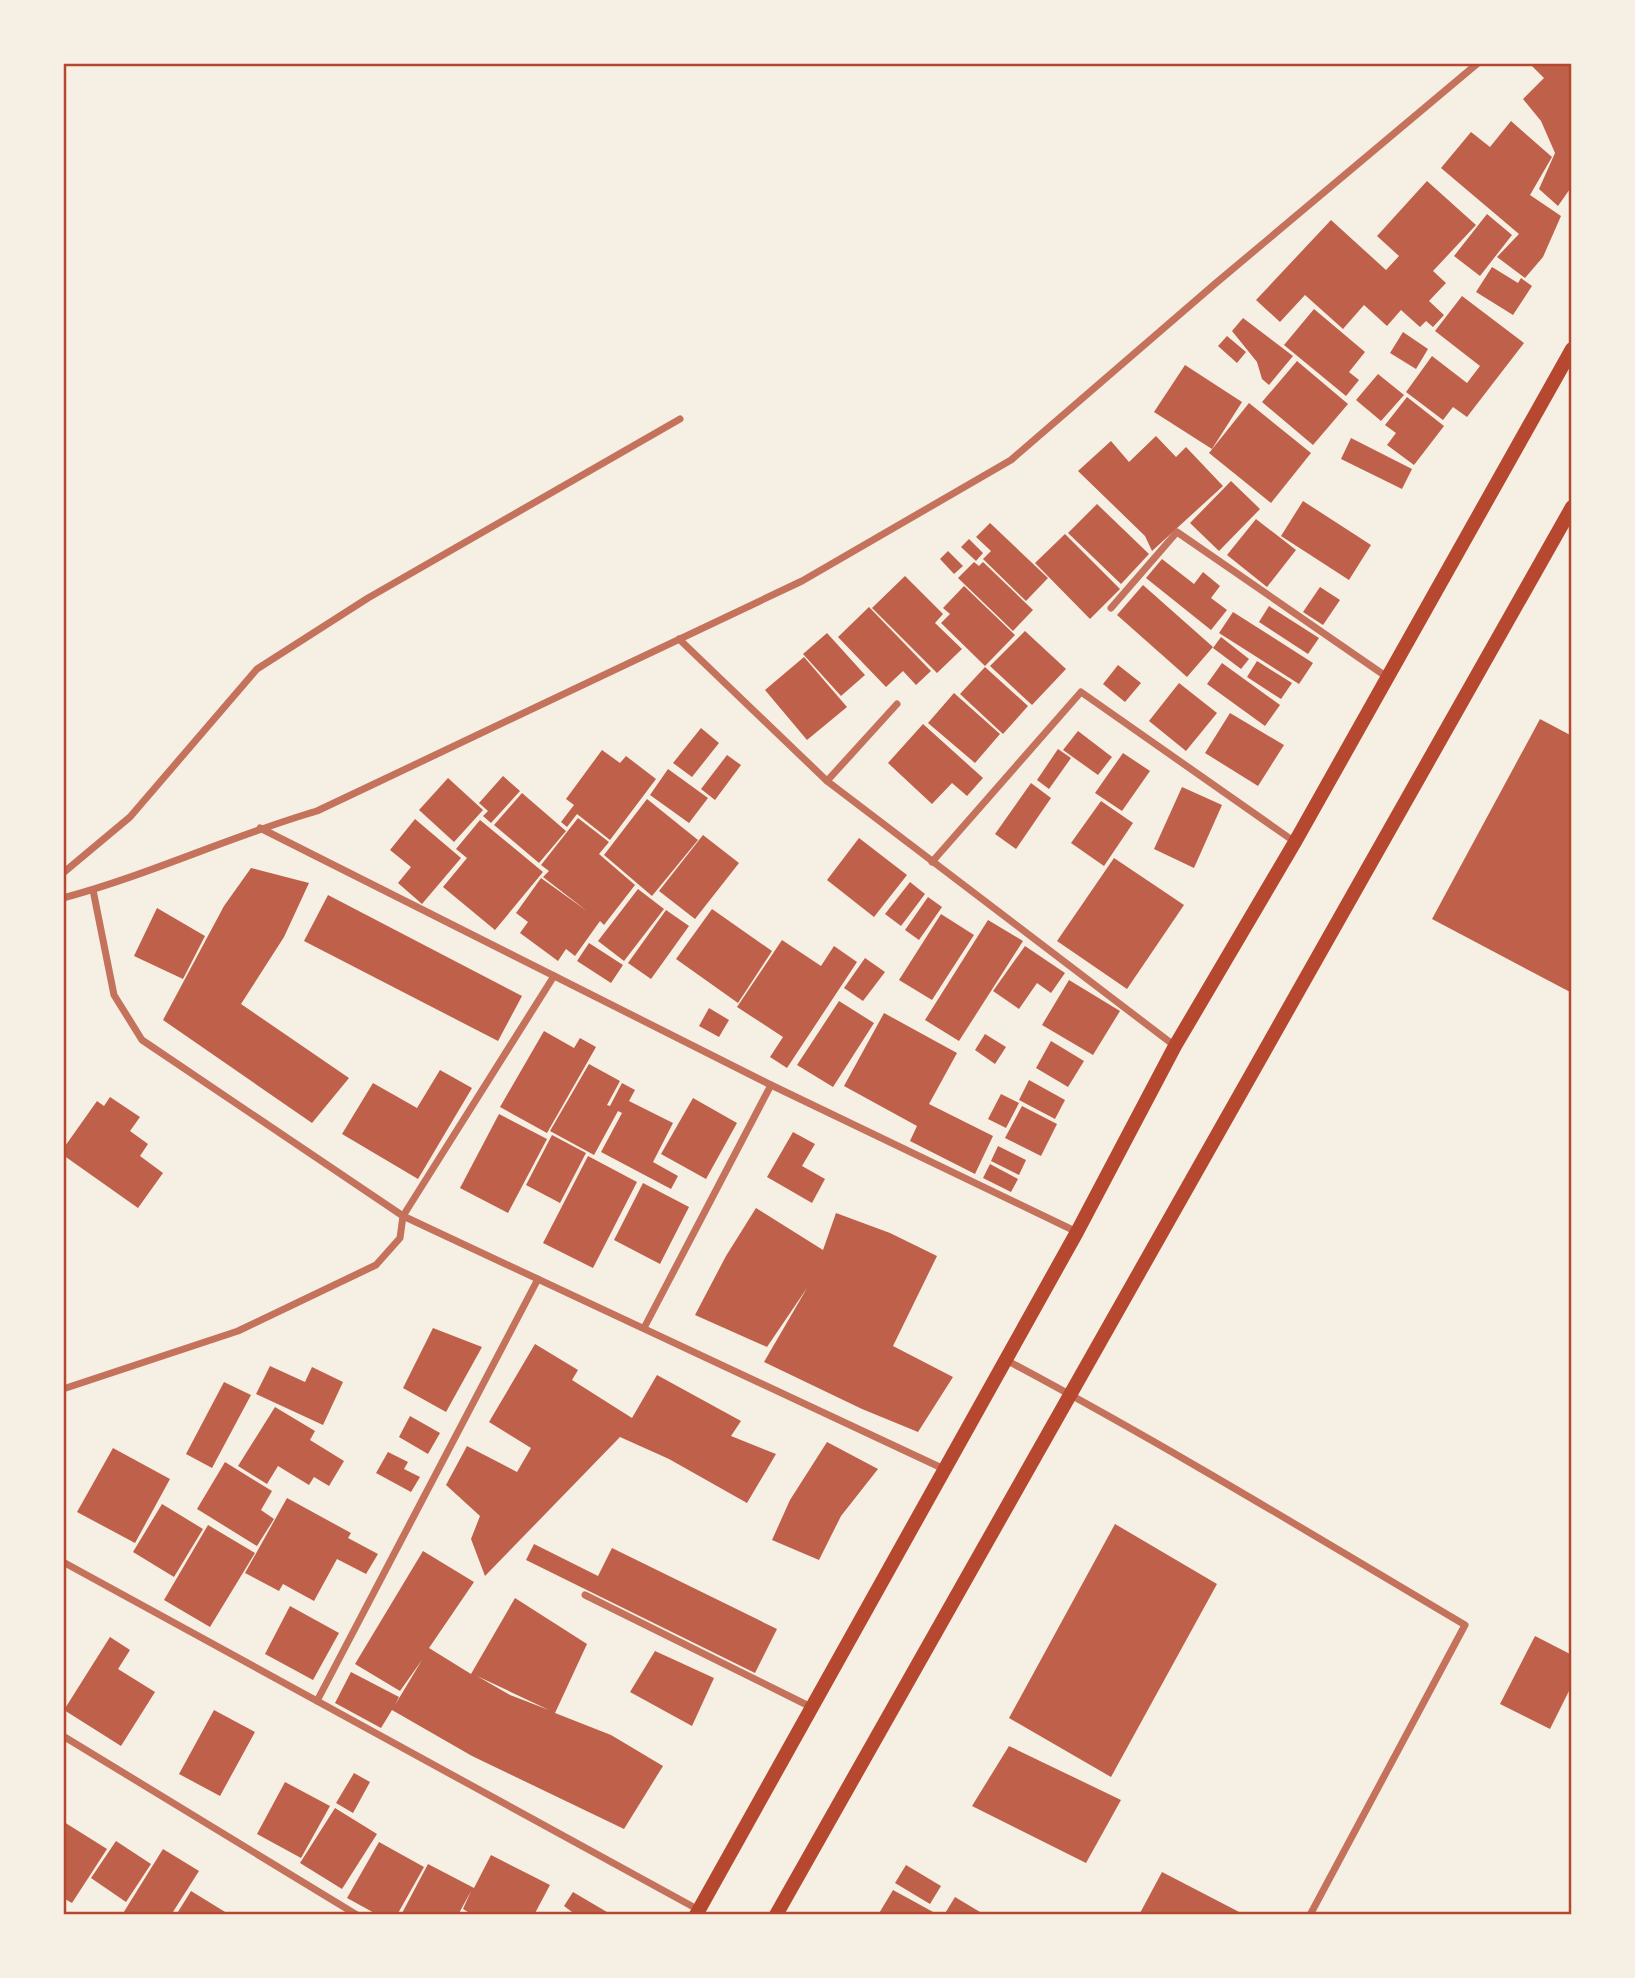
<svg xmlns="http://www.w3.org/2000/svg" width="1635" height="1978" font-family="Poppins,sans-serif">
<style>
.building{fill:#bf614a;fill-rule:evenodd}
.lines{fill:none;stroke-linecap:round;stroke-linejoin:round}
.minor{stroke:#c5725c;stroke-width:7}
.secondary{stroke:#b5482f;stroke-width:14}
.neatline{fill:none;stroke:#b5482f;stroke-width:2.5}
</style>
<rect width="100%" height="100%" fill="#f6efe4"/>
<g class="building">
<path d="M1529,63H1572V186L1558,206L1539,189L1555,153L1541,121L1523,99L1544,78Z"/>
<path d="M1511,121L1552,157L1530,195L1561,216L1543,257L1525,278L1497,257L1519,234L1441,168L1471,132L1490,147Z"/>
<path d="M1427,181L1476,225L1433,271L1446,283L1429,301L1444,315L1433,327L1426,321L1420,327L1401,310L1387,326L1364,305L1343,329L1305,295L1280,322L1256,300L1331,220L1386,270L1399,256L1377,236Z"/>
<path d="M1487,214L1512,235L1480,276L1454,256Z"/>
<path d="M1492,267L1518,283L1521,278L1532,286L1513,315L1476,292Z"/>
<path d="M1462,296L1524,343L1467,417L1453,407L1443,420L1406,392L1432,356L1467,383L1480,366L1435,331Z"/>
<path d="M1314,309L1365,352L1349,372L1359,380L1346,396L1284,345Z"/>
<path d="M1243,318L1293,356L1269,385L1262,379L1257,362L1232,331Z"/>
<path d="M1403,332L1428,349L1416,369L1390,353Z"/>
<path d="M1227,336L1246,352L1237,363L1218,346Z"/>
<path d="M1297,361L1348,404L1313,445L1262,402Z"/>
<path d="M1185,365L1242,402L1212,449L1154,412Z"/>
<path d="M1378,374L1404,395L1381,421L1356,400Z"/>
<path d="M1407,397L1444,426L1414,465L1387,445L1396,433L1385,425Z"/>
<path d="M1249,403L1311,453L1271,503L1209,453Z"/>
<path d="M1156,436L1176,457L1186,447L1223,486L1152,551L1145,536L1078,471L1111,441L1129,462Z"/>
<path d="M1351,438L1412,469L1402,489L1341,459Z"/>
<path d="M1231,481L1260,509L1219,551L1190,523Z"/>
<path d="M1303,501L1371,545L1349,580L1281,536Z"/>
<path d="M1097,504L1149,554L1121,584L1068,533Z"/>
<path d="M1256,519L1296,550L1267,587L1227,555Z"/>
<path d="M990,523L1048,578L1026,601L983,559L991,551L976,537Z"/>
<path d="M1065,534L1120,589L1090,619L1035,563Z"/>
<path d="M969,539L983,553L976,561L961,547Z"/>
<path d="M948,551L963,566L954,574L940,559Z"/>
<path d="M1162,559L1194,584L1203,572L1220,586L1211,598L1227,610L1211,630L1146,578Z"/>
<path d="M974,562L979,566L983,562L1033,610L1013,631L958,578Z"/>
<path d="M905,576L943,614L935,623L962,649L937,673L872,608Z"/>
<path d="M1143,585L1213,647L1187,677L1117,615Z"/>
<path d="M964,586L1015,635L985,666L941,623L950,614L943,608Z"/>
<path d="M1320,587L1340,600L1323,625L1303,612Z"/>
<path d="M1269,606L1319,638L1308,654L1259,622Z"/>
<path d="M869,607L931,671L916,685L903,671L886,687L838,637Z"/>
<path d="M1233,612L1313,663L1299,684L1219,633Z"/>
<path d="M1025,631L1066,669L1032,705L990,666Z"/>
<path d="M827,633L865,675L841,696L803,654Z"/>
<path d="M1221,637L1249,659L1241,669L1213,648Z"/>
<path d="M804,657L847,707L807,740L765,690Z"/>
<path d="M1257,661L1292,683L1281,699L1247,677Z"/>
<path d="M1222,663L1280,705L1265,726L1207,684Z"/>
<path d="M1118,665L1141,683L1125,702L1103,684Z"/>
<path d="M985,667L1028,706L1003,734L960,694Z"/>
<path d="M1179,683L1217,713L1186,751L1149,721Z"/>
<path d="M954,693L1000,734L975,763L928,723Z"/>
<path d="M1230,713L1284,745L1258,786L1205,753Z"/>
<path d="M1540,719L1572,736V993L1432,919Z"/>
<path d="M923,724L983,778L967,796L952,783L932,804L888,763Z"/>
<path d="M701,728L719,743L692,777L673,763Z"/>
<path d="M1078,731L1112,757L1098,775L1063,750Z"/>
<path d="M1058,749L1071,758L1049,789L1037,780Z"/>
<path d="M602,750L620,763L626,756L656,779L610,840L577,814L567,827L561,822L574,805L566,799Z"/>
<path d="M1123,753L1150,771L1122,811L1095,793Z"/>
<path d="M727,755L741,765L715,800L701,789Z"/>
<path d="M668,769L708,798L689,823L650,795Z"/>
<path d="M503,776L520,791L491,823L483,816L488,811L479,803Z"/>
<path d="M448,778L483,810L454,842L419,810Z"/>
<path d="M1031,783L1051,798L1016,849L995,834Z"/>
<path d="M1182,787L1222,805L1194,868L1154,849Z"/>
<path d="M522,793L566,831L539,863L494,825Z"/>
<path d="M647,799L698,840L652,896L604,855Z"/>
<path d="M1101,801L1133,823L1104,866L1071,843Z"/>
<path d="M578,818L609,842L599,854L635,885L604,925L600,921L575,956L566,949L558,961L520,933L528,922L516,913L541,878L587,911L543,877L549,871L541,865Z"/>
<path d="M415,819L461,858L422,904L398,883L411,867L390,850Z"/>
<path d="M480,820L543,872L495,930L443,887L467,858L456,849Z"/>
<path d="M703,835L739,863L695,919L659,891Z"/>
<path d="M859,838L907,875L874,917L827,880Z"/>
<path d="M1114,858L1184,905L1127,989L1057,941Z"/>
<path d="M251,868L309,883L284,937L241,1004L349,1078L312,1123L163,1020L224,906Z"/>
<path d="M910,882L925,894L901,926L885,914Z"/>
<path d="M638,889L664,909L624,961L598,941Z"/>
<path d="M328,895L522,996L498,1041L304,941Z"/>
<path d="M928,897L942,907L919,940L905,930Z"/>
<path d="M157,908L205,936L183,979L134,956Z"/>
<path d="M712,909L772,951L738,1003L676,959Z"/>
<path d="M666,910L689,926L651,979L628,963Z"/>
<path d="M941,914L974,935L932,1000L899,980Z"/>
<path d="M988,920L1023,941L959,1041L925,1020Z"/>
<path d="M782,940L821,966L834,946L857,962L787,1068L770,1057L783,1037L737,1007Z"/>
<path d="M589,943L623,965L611,983L577,961Z"/>
<path d="M1025,946L1065,973L1051,993L1037,983L1019,1009L993,991Z"/>
<path d="M865,958L885,972L863,1001L844,988Z"/>
<path d="M1069,980L1120,1011L1093,1055L1042,1025Z"/>
<path d="M839,1001L874,1023L833,1087L797,1065Z"/>
<path d="M709,1008L729,1020L719,1037L699,1026Z"/>
<path d="M884,1013L957,1053L929,1104L993,1136L975,1174L910,1141L917,1126L844,1086Z"/>
<path d="M544,1031L574,1048L580,1038L596,1047L547,1133L500,1107Z"/>
<path d="M985,1034L1006,1047L995,1064L975,1050Z"/>
<path d="M1051,1041L1084,1061L1068,1087L1036,1068Z"/>
<path d="M589,1064L620,1081L607,1105L610,1106L622,1083L635,1090L629,1101L673,1123L653,1162L678,1176L671,1189L601,1152L622,1113L618,1111L594,1155L550,1131Z"/>
<path d="M440,1070L472,1088L418,1179L342,1134L373,1083L417,1108Z"/>
<path d="M1029,1080L1065,1100L1055,1119L1019,1100Z"/>
<path d="M1001,1094L1019,1103L1006,1128L988,1119Z"/>
<path d="M110,1097L140,1117L130,1131L148,1144L140,1156L163,1173L138,1208L63,1155V1149L97,1101L104,1106Z"/>
<path d="M693,1098L737,1123L706,1179L661,1154Z"/>
<path d="M1022,1106L1057,1124L1041,1156L1005,1138Z"/>
<path d="M499,1114L547,1139L508,1213L460,1188Z"/>
<path d="M793,1132L815,1144L802,1166L825,1179L812,1203L767,1177Z"/>
<path d="M552,1135L586,1153L560,1203L526,1185Z"/>
<path d="M998,1146L1026,1160L1019,1175L991,1161Z"/>
<path d="M588,1156L637,1182L593,1268L543,1243Z"/>
<path d="M990,1164L1018,1179L1011,1192L983,1178Z"/>
<path d="M643,1183L689,1207L660,1264L614,1240Z"/>
<path d="M756,1208L823,1250L836,1213L890,1233L937,1256L893,1346L953,1377L918,1432L862,1409L764,1362L807,1288L767,1347L695,1315L726,1256Z"/>
<path d="M433,1328L482,1347L446,1412L403,1388Z"/>
<path d="M535,1344L578,1370L572,1380L632,1418L657,1375L741,1421L731,1436L776,1454L747,1503L669,1459L620,1437L485,1576L471,1539L480,1516L446,1485L467,1446L517,1472L531,1448L489,1422Z"/>
<path d="M270,1366L305,1382L312,1367L343,1382L323,1425L256,1394Z"/>
<path d="M224,1382L251,1395L212,1468L186,1454Z"/>
<path d="M275,1407L315,1431L310,1440L344,1461L329,1486L314,1477L309,1485L278,1466L267,1484L238,1466Z"/>
<path d="M410,1416L440,1433L428,1454L399,1437Z"/>
<path d="M827,1442L878,1469L841,1516L819,1560L772,1540L790,1500Z"/>
<path d="M113,1448L170,1479L135,1543L77,1512Z"/>
<path d="M388,1452L408,1462L404,1469L420,1477L411,1492L376,1473Z"/>
<path d="M225,1462L272,1491L261,1510L274,1519L257,1546L197,1509Z"/>
<path d="M287,1498L351,1533L348,1538L378,1554L366,1574L337,1559L314,1601L283,1584L279,1591L245,1573Z"/>
<path d="M162,1504L203,1529L174,1577L133,1552Z"/>
<path d="M1115,1524L1217,1584L1111,1777L1009,1718Z"/>
<path d="M208,1525L255,1553L210,1627L164,1600Z"/>
<path d="M534,1544L598,1576L612,1548L777,1629L755,1673L526,1560Z"/>
<path d="M423,1551L474,1582L429,1648L471,1674L515,1598L587,1644L555,1713L611,1735L663,1766L624,1829L472,1756L392,1710L381,1728L335,1703L351,1672L399,1697L395,1705L422,1660L400,1691L355,1664ZM477,1676L549,1710L510,1695Z"/>
<path d="M290,1606L339,1633L313,1680L265,1654Z"/>
<path d="M1535,1636L1572,1655V1685L1550,1729L1500,1704Z"/>
<path d="M110,1637L130,1650L118,1669L155,1692L121,1746L64,1710Z"/>
<path d="M655,1651L714,1678L692,1726L630,1692Z"/>
<path d="M214,1710L255,1732L220,1796L179,1774Z"/>
<path d="M1009,1746L1121,1800L1086,1863L972,1806Z"/>
<path d="M354,1773L370,1782L353,1813L336,1803Z"/>
<path d="M285,1782L330,1806L301,1858L257,1834Z"/>
<path d="M335,1808L377,1834L342,1889L300,1863Z"/>
<path d="M64,1822L107,1849L72,1903L63,1898Z"/>
<path d="M116,1841L151,1864L126,1902L91,1878Z"/>
<path d="M379,1842L424,1867L397,1915H378L347,1898Z"/>
<path d="M163,1849L199,1871L171,1915H122Z"/>
<path d="M491,1855L550,1885L534,1915H473L463,1909L471,1891L458,1915H401L428,1864L474,1888Z"/>
<path d="M906,1865L941,1886L930,1904L895,1883Z"/>
<path d="M1162,1872L1245,1915H1139Z"/>
<path d="M893,1890L935,1913L934,1915H878Z"/>
<path d="M191,1891L230,1915H176Z"/>
<path d="M573,1892L612,1915H576L564,1906Z"/>
<path d="M955,1897L985,1915H944Z"/>
</g>
<g class="lines">
<g class="minor">
<path d="M1111,608L1177,532L1387,677"/>
<path d="M679,639L827,781L1175,1046"/>
<path d="M827,781L897,704"/>
<path d="M260,828L771,1085L1077,1232"/>
<path d="M932,862L1081,692L1295,842"/>
<path d="M63,873L130,817L257,669L368,598L680,419"/>
<path d="M63,898C149,875 231,836 317,811L802,581L1011,460L1216,283L1478,63"/>
<path d="M554,976L403,1216L944,1469"/>
<path d="M644,1328L771,1085"/>
<path d="M1006,1360C1162,1443 1313,1535 1465,1625L1310,1915"/>
<path d="M63,1389L238,1331L376,1265L400,1238L403,1216L142,1040L114,995L93,890"/>
<path d="M63,1562L699,1910"/>
<path d="M585,1595L811,1707"/>
<path d="M317,1701L538,1279"/>
<path d="M63,1736L357,1915"/>
</g>
<g class="secondary">
<path d="M696,1915L1077,1232L1175,1046L1295,842L1572,349"/>
<path d="M776,1915L1572,507"/>
</g>
</g>
<rect width="1635" height="1978" fill="none" stroke="#f6efe4" stroke-width="130"/>
<rect x="65" y="65" width="1505" height="1848" class="neatline"/>
</svg>
